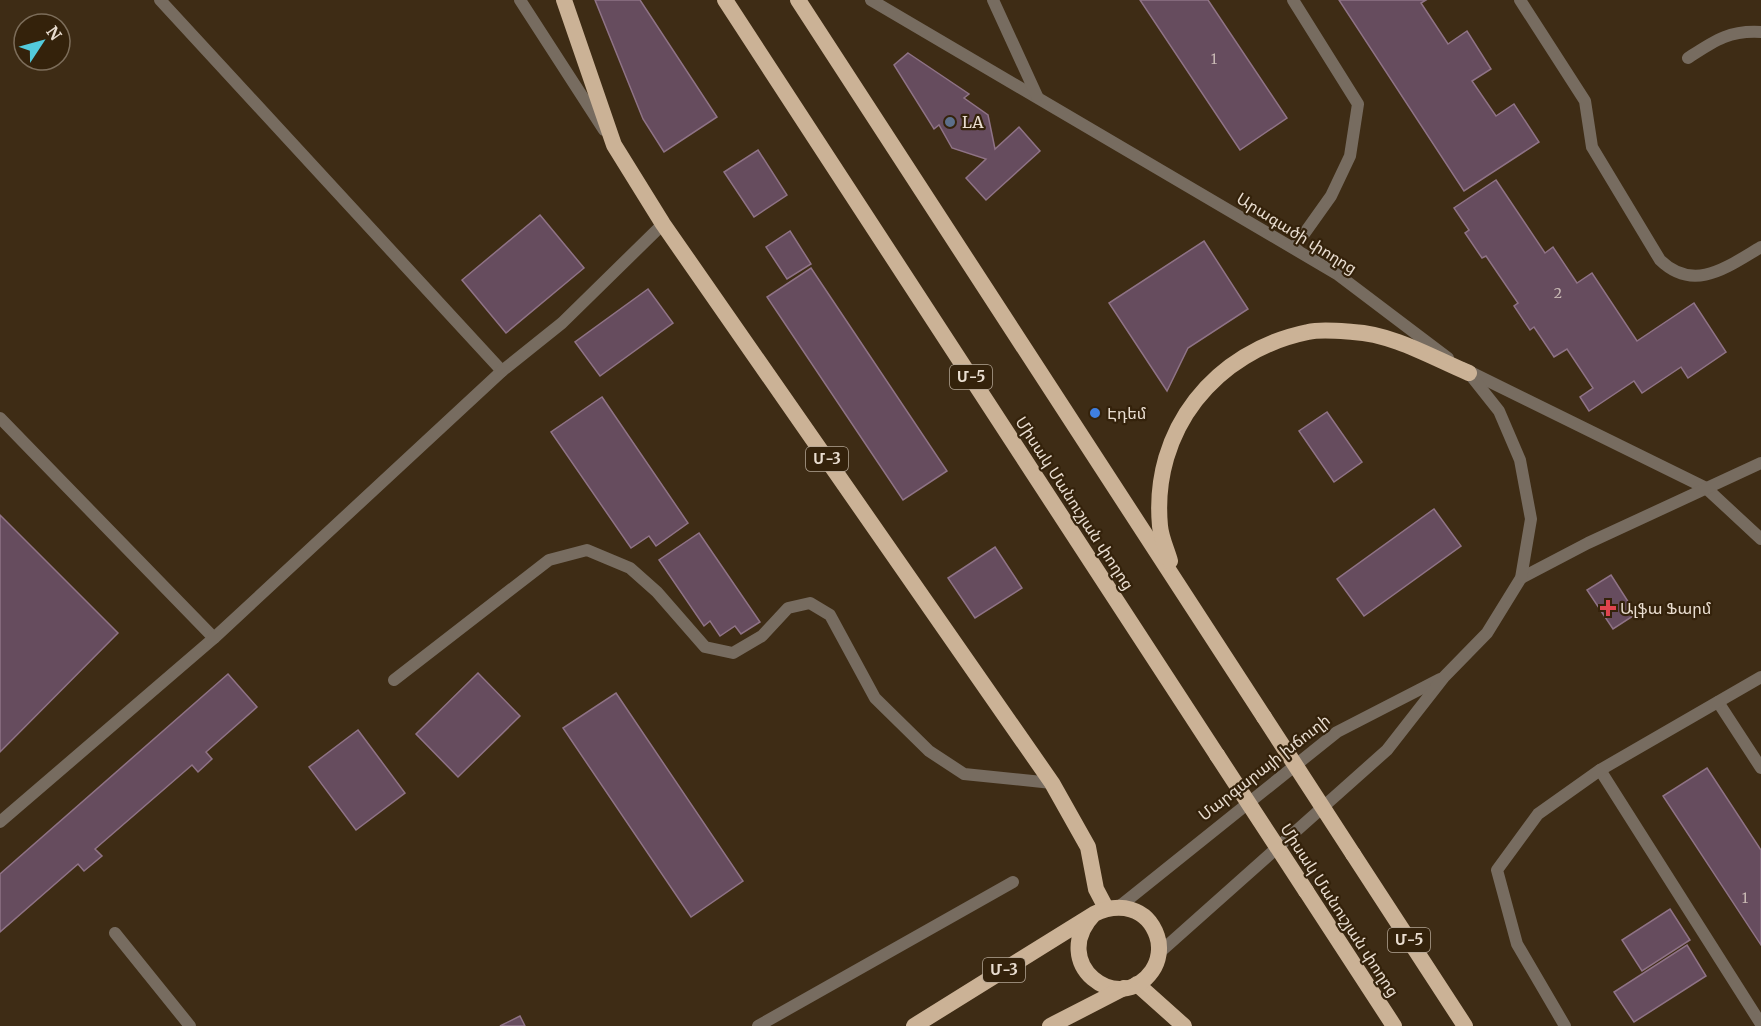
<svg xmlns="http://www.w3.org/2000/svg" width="1761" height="1026" font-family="Merriweather,'Noto Sans Armenian',serif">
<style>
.building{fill:#664c5e;stroke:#8f7386;stroke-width:1.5}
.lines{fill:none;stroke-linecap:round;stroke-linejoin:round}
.service{stroke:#776c60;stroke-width:12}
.minor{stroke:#776c60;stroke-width:12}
.tertiary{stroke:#776c60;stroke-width:12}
.trunk{stroke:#cbb296;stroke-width:16}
.trunk-bridge{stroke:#cbb296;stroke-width:16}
.service-dot{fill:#5c6f8a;stroke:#34220b;stroke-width:2}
.shop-dot{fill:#3f7fe0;stroke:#34220b;stroke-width:2}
.health-dot{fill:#e0444e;stroke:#34220b;stroke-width:2}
.labels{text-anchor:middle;stroke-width:4.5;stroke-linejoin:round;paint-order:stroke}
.number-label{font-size:14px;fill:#c8b9b4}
.shield{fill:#34220b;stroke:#b3a595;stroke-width:1.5}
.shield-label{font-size:15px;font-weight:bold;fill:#e9ddd0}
.poi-label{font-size:16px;fill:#e9ddd0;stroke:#34220b;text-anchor:start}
.street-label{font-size:16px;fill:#e9ddd0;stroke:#34220b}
</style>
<rect width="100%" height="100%" fill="#3e2c15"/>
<g class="building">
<path d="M595,0H640L717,117L664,152L643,119Z"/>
<path d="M1140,0H1208L1287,118L1240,150Z"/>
<path d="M1339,0H1426L1421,3L1448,44L1467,31L1491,69L1472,81L1496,116L1514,104L1539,142L1464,191Z"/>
<path d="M908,53L969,94L964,98L988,115L995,149L1019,127L1040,151L986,200L966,178L986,159L952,148L939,125L934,129L894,65Z"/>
<path d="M758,150L787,195L754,217L724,172Z"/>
<path d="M1496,180L1545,253L1553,247L1577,283L1592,273L1637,341L1694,303L1726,352L1688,378L1681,367L1642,393L1634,381L1589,411L1580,397L1593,388L1567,349L1554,357L1534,327L1530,330L1514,306L1518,303L1486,256L1482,258L1465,233L1469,230L1454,208Z"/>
<path d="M540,215L584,268L506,333L462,280Z"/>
<path d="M790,231L811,264L787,279L766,247Z"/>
<path d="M1204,241L1248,309L1188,348L1167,391L1109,303Z"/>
<path d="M811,268L947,471L903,500L767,297Z"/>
<path d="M648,289L673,323L600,376L575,342Z"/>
<path d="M602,397L688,523L656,546L649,536L631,548L551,432Z"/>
<path d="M1327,412L1362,462L1334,482L1299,431Z"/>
<path d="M1434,509L1461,546L1364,616L1337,579Z"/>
<path d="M0,515L118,633L0,752Z"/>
<path d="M699,533L760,622L741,634L735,626L720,636L710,621L704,626L659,560Z"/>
<path d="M995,547L1022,588L975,618L948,578Z"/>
<path d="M1611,575L1636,614L1613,629L1587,590Z"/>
<path d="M478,673L520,716L458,777L416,734Z"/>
<path d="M228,674L257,707L206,752L212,759L198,772L192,765L95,849L102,856L84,871L78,864L0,932V874Z"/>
<path d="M616,693L743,881L691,917L563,728Z"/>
<path d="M358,730L405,793L356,830L309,767Z"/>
<path d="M1707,768L1761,850V945L1663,796Z"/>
<path d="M1670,909L1690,940L1642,971L1622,940Z"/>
<path d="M1687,945L1706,976L1634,1022L1614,992Z"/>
<path d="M520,1016L525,1026H500Z"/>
</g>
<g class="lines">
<g class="service">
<path d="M160,0L502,371"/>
<path d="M1293,0L1358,104L1350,156L1331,196L1294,248"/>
<path d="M1520,0L1585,101L1592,147L1660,260C1694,293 1727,267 1761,247"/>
<path d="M1688,58C1714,41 1729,30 1761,32"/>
<path d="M0,418L214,638"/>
<path d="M394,680L549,560L587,550L630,568L657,592L705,647L733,653L762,636L788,608L810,603L830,615L875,698L929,751L964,774L1052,783"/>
<path d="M1718,702L1761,768"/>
<path d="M1600,770L1761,1024"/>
<path d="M0,822L214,638L502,371L562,323L663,224"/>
<path d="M115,933L190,1026"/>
<path d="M758,1026L1013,882"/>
</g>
<path class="minor" d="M520,0L604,130"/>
<g class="tertiary">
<path d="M871,0L1337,274L1448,358"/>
<path d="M993,0L1037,96"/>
<path d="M1462,368L1706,488L1761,539"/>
<path d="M1521,578L1588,543L1761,463"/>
<path d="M1120,906L1337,732L1440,679"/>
<path d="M1159,953L1387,750L1444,677L1487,633L1521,578L1531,519L1520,460L1499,411L1472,377"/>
<path d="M1565,1026L1517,944L1497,870L1538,814L1600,770L1761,677"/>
</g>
<g class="trunk">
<path d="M564,0L614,145L663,224L1052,783L1088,847L1096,889L1106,908"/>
<path d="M725,0L1217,755"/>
<path d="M798,0L1264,717"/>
<path d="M1170,561C1167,550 1161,538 1160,526C1151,430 1215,351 1308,332C1321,329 1339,331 1353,332C1393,334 1433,358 1469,373"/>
<path d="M1353,854L1465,1026"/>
<path d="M1306,891L1394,1026"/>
<path d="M1137,984L1184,1026"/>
<path d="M914,1026L1094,914C1119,902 1147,907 1157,936C1161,947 1159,961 1152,971C1119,1018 1047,963 1094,914"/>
<path d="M1050,1026L1124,988"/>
</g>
<g class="trunk-bridge">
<path d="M1264,717L1353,854"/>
<path d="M1217,755L1306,891"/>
</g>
</g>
<circle class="service-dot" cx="950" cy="122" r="6"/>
<circle class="shop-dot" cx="1095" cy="413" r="6"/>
<path class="health-dot" d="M1605 599h6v6h6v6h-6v6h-6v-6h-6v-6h6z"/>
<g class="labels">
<g class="number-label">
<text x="1214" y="64">1</text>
<text x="1558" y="298">2</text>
<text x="1745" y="903">1</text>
</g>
<g class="shield">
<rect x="950" y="365" width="42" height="24" rx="4.5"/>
<rect x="806" y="447" width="42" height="24" rx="4.5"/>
<rect x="1388" y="928" width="42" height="24" rx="4.5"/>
<rect x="983" y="958" width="42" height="24" rx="4.5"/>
</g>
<g class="shield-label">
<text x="971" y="382">Մ-5</text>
<text x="827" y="464">Մ-3</text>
<text x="1409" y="945">Մ-5</text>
<text x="1004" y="975">Մ-3</text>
</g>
<g class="poi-label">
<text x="962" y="128">LA</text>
<text x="1107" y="419">Էդեմ</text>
<text x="1620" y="614">Ալֆա Ֆարմ</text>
</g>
<g class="street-label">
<text transform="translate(1297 233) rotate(32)" y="6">Արագածի փողոց</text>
<text transform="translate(1075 503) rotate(57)" y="6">Միսակ Մանուշյան փողոց</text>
<text transform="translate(1264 767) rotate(-38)" y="6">Մարգարայի խճուղի</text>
<text transform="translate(1340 910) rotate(57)" y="6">Միսակ Մանուշյան փողոց</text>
</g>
</g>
<g transform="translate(42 42) rotate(54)"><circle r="28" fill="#34220b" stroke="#7c6d5a" stroke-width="1.5"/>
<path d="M0-4.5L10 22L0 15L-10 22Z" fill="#53cbdc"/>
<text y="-9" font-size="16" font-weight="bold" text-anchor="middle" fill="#e9ddd0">N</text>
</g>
</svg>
